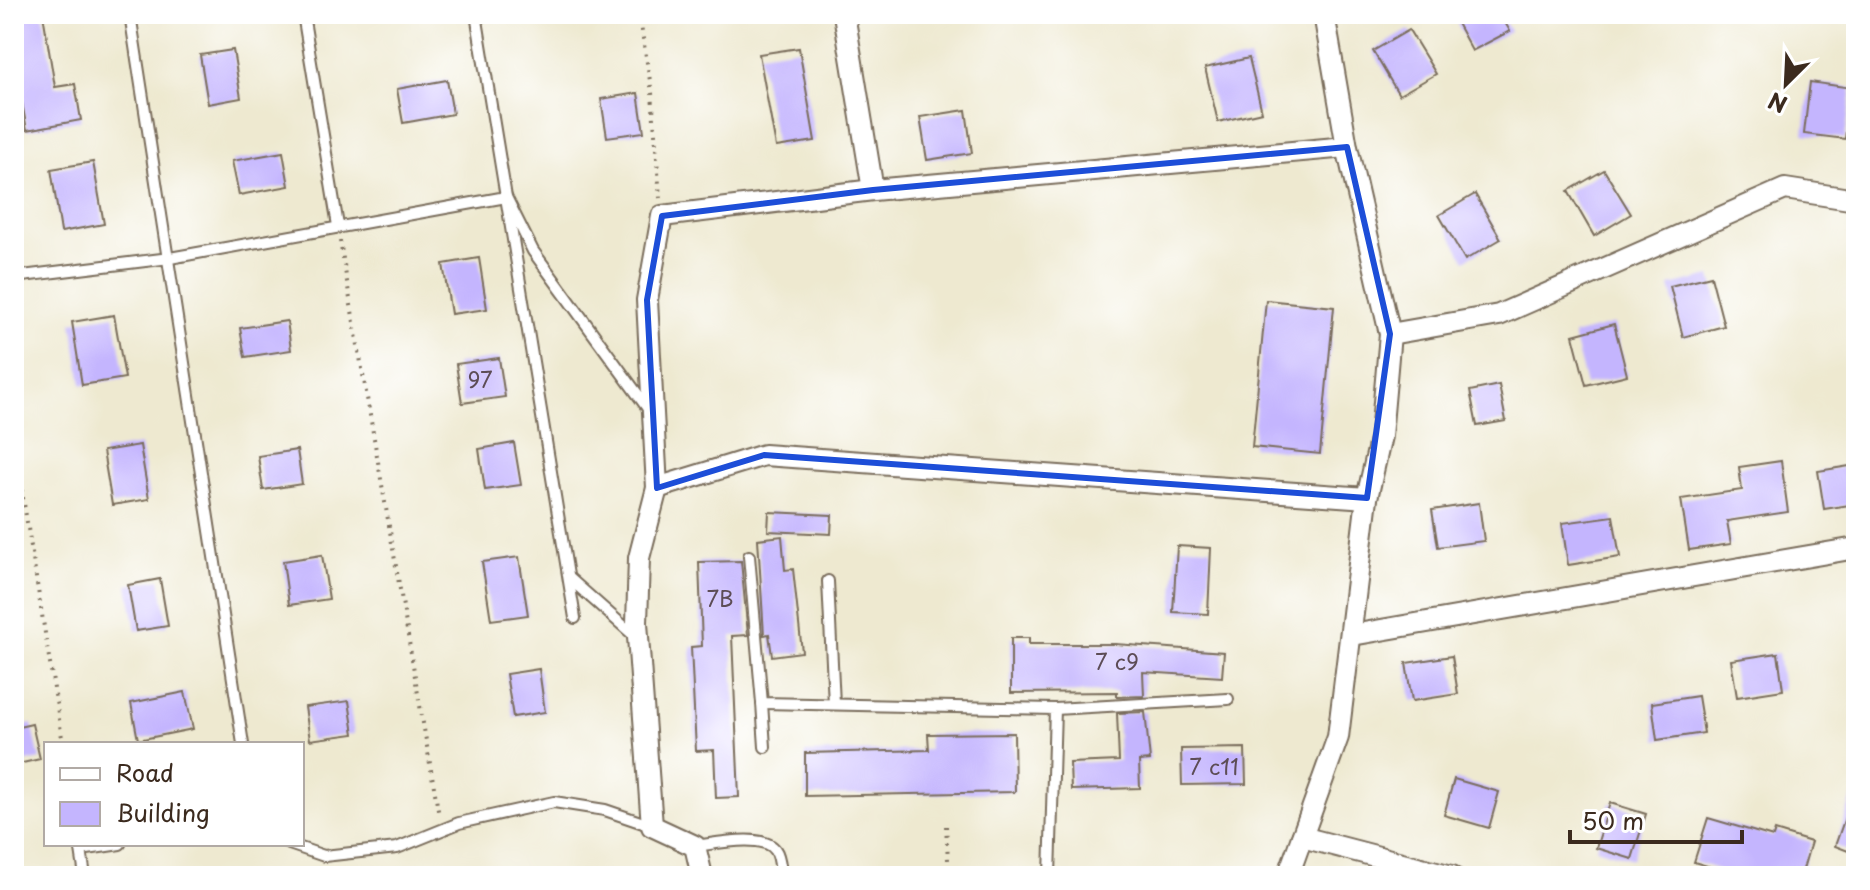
<svg xmlns="http://www.w3.org/2000/svg" width="1870" height="890" font-family="'Playpen Sans',sans-serif">
<style>
.building{fill:#c4b5fe}
.lines{fill:none;stroke-linecap:round;stroke-linejoin:round}
.lane-casing{stroke:#7a6d5c;stroke-width:14}
.street-casing{stroke:#7a6d5c;stroke-width:24}
.path{stroke:#7a6d5c;stroke-width:4;stroke-dasharray:2 6;stroke-linecap:butt}
.lane{stroke:#fff;stroke-width:10}
.street{stroke:#fff;stroke-width:20}
.marked{fill:none;stroke:#1d4ed8;stroke-width:6;stroke-linejoin:round}
.labels{text-anchor:middle;stroke-width:6;stroke-linejoin:round;paint-order:stroke}
.number-label{font-size:22px;fill:#5d4d56}
</style>
<rect width="100%" height="100%" fill="#fff"/>
<filter id="ink" filterUnits="userSpaceOnUse"><feTurbulence type="fractalNoise" baseFrequency=".0125" numOctaves="2"/><feDisplacementMap in="SourceGraphic" scale="16" xChannelSelector="R" yChannelSelector="G"/><feConvolveMatrix kernelMatrix="1 2 1 2 8 2 1 2 1" color-interpolation-filters="sRGB"/></filter>
<filter id="wash" filterUnits="userSpaceOnUse"><feTurbulence type="fractalNoise" baseFrequency=".006" numOctaves="4" result="noise"/><feDisplacementMap in="SourceGraphic" scale="32" xChannelSelector="R" yChannelSelector="G"/><feGaussianBlur stdDeviation="1.8" result="paint"/><feColorMatrix in="noise" values="0 0 0 0 0 0 0 0 0 0 0 0 0 0 0 0 0 1.4 0 .05"/><feComposite in="paint" operator="in"/></filter>
<g filter="url(#wash)">
<rect width="100%" height="100%" fill="#eee9d0"/>
<g id="blocks">
<g class="building">
<path d="M14,14H43L55,87L75,84L81,120L27,130L14,58Z"/>
<path d="M1452,14H1500L1510,31L1472,51Z"/>
<path d="M1409,30L1436,74L1399,95L1373,51Z"/>
<path d="M799,48L815,141L776,147L759,54Z"/>
<path d="M233,50L241,98L208,104L200,55Z"/>
<path d="M1249,58L1262,112L1218,122L1205,68Z"/>
<path d="M447,80L453,114L403,123L397,89Z"/>
<path d="M1810,82L1852,88L1845,139L1804,134Z"/>
<path d="M638,93L644,132L607,137L601,99Z"/>
<path d="M966,110L972,153L927,160L920,117Z"/>
<path d="M283,152L289,186L239,195L232,161Z"/>
<path d="M93,162L104,224L61,232L51,169Z"/>
<path d="M1604,170L1631,214L1594,236L1568,191Z"/>
<path d="M1475,194L1501,239L1465,260L1439,215Z"/>
<path d="M479,258L487,309L451,314L443,264Z"/>
<path d="M1711,276L1724,326L1683,337L1670,286Z"/>
<path d="M1266,300L1334,307L1320,454L1252,447Z"/>
<path d="M114,315L125,378L82,385L72,322Z"/>
<path d="M287,321L291,350L245,357L240,328Z"/>
<path d="M1614,324L1627,375L1586,385L1573,335Z"/>
<path d="M499,358L505,397L462,403L456,364Z"/>
<path d="M1499,385L1506,421L1477,426L1470,391Z"/>
<path d="M514,443L521,485L485,490L479,449Z"/>
<path d="M140,445L149,499L112,505L103,451Z"/>
<path d="M297,450L302,484L263,490L258,456Z"/>
<path d="M1781,461L1788,512L1727,521L1731,544L1689,550L1681,499L1742,490L1739,467Z"/>
<path d="M1856,465V504L1824,509L1818,471Z"/>
<path d="M1479,503L1484,541L1438,547L1432,510Z"/>
<path d="M769,512L832,515L831,534L768,531Z"/>
<path d="M1613,516L1620,557L1568,565L1562,523Z"/>
<path d="M782,536L785,570L793,569L802,652L772,656L769,634L764,635L758,539Z"/>
<path d="M1177,546L1211,548L1208,614L1173,612Z"/>
<path d="M322,555L329,599L289,605L283,561Z"/>
<path d="M519,557L528,615L491,620L482,562Z"/>
<path d="M741,561L748,635L732,636L739,797L716,798L714,750L696,751L691,647L702,646L699,562Z"/>
<path d="M160,579L168,626L136,631L128,585Z"/>
<path d="M1011,638H1029V644H1115L1224,652L1222,677L1143,672L1144,696L1117,697V692L1011,693Z"/>
<path d="M1778,653L1783,690L1737,697L1731,660Z"/>
<path d="M1452,656L1458,694L1412,701L1406,663Z"/>
<path d="M539,669L545,712L513,717L506,674Z"/>
<path d="M185,692L193,729L138,740L131,703Z"/>
<path d="M1698,696L1704,733L1657,740L1652,703Z"/>
<path d="M349,701L354,734L310,740L305,707Z"/>
<path d="M1145,712L1150,760L1139,761L1140,788L1071,790L1070,763L1119,761L1117,713Z"/>
<path d="M32,724L40,759L14,765V728Z"/>
<path d="M1014,733L1015,792L805,796V753L929,750L928,734Z"/>
<path d="M1245,748L1246,784L1182,785L1181,749Z"/>
<path d="M1454,779L1499,792L1489,828L1444,815Z"/>
<path d="M1853,795H1856V854L1835,846Z"/>
<path d="M1610,803L1646,814L1632,859L1596,848Z"/>
<path d="M1708,818L1773,837L1775,831L1811,842L1801,876H1740L1694,862Z"/>
</g>
</g>
</g>
<g filter="url(#ink)">
<use href="#blocks" fill-opacity="0" stroke="#7a6d5c" stroke-width="2"/>
<g class="lines">
<defs>
<g id="lane">
<path d="M130,14L243,744"/>
<path d="M303,14L338,226"/>
<path d="M476,14L575,618"/>
<path d="M14,277L170,258L506,197L533,251L649,410"/>
<path d="M749,556L762,703L1055,709L1050,876"/>
<path d="M569,578L637,638"/>
<path d="M828,581L834,704"/>
<path d="M762,703L765,747"/>
<path d="M1055,709L1228,699"/>
<path d="M289,844L324,856L397,848L459,823L554,802L605,810L652,826"/>
<path d="M695,846C713,844 766,832 776,851C780,857 780,869 782,876"/>
<path d="M85,876L81,850L120,844"/>
</g>
<g id="street">
<path d="M844,14L873,190"/>
<path d="M1347,147L873,190L662,216L647,300L657,488L764,455L1367,498"/>
<path d="M1390,334L1499,315L1785,189L1856,200"/>
<path d="M657,488L639,558L637,623L652,826L695,846L702,876"/>
<path d="M1352,635L1856,548"/>
<path d="M1302,837L1452,876"/>
<path d="M1288,876L1338,737L1367,498L1381,436L1390,334L1347,147L1324,14"/>
</g>
</defs>
<use href="#lane" class="lane-casing"/>
<use href="#street" class="street-casing"/>
<g class="path">
<path d="M639,14L652,93L660,198"/>
<path d="M340,241L439,816"/>
<path d="M14,442L63,744"/>
<path d="M946,826L949,876"/>
</g>
<use href="#lane" class="lane"/>
<use href="#street" class="street"/>
</g>
</g>
<path class="marked" d="M1347,147L1390,334L1367,498L764,455L657,488L647,300L662,216L873,190Z"/>
<g class="labels">
<g class="number-label">
<text x="480" y="388">97</text>
<text x="720" y="607">7В</text>
<text x="1117" y="670">7 с9</text>
<text x="1214" y="775">7 с11</text>
</g>
</g>
<rect width="1870" height="890" fill="none" stroke="#fff" stroke-width="48"/>
<rect x="44" y="742" width="260" height="104" fill="#ffffff" stroke="#b1aaa5" stroke-width="2"/>
<rect x="60" y="768" width="40" height="12" fill="#ffffff" stroke="#b1aaa5" stroke-width="2"/>
<text x="116" y="782" font-size="24" fill="#3b2a1e">Road</text>
<rect x="60" y="802" width="40" height="24" fill="#c4b5fe" stroke="#b1aaa5" stroke-width="2"/>
<text x="116" y="822" font-size="24" fill="#3b2a1e">Building</text>
<g transform="translate(1786 84) rotate(204)" stroke="#ffffff" stroke-width="6" paint-order="stroke">
<path d="M0-6L14 30L0 20L-14 30Z" fill="#3b2a1e"/>
<text y="-12" font-size="22" font-weight="bold" text-anchor="middle" fill="#3b2a1e">N</text>
</g>
<path d="M1570 830v12h172v-12" fill="none" stroke="#3b2a1e" stroke-width="4"/>
<text x="1582" y="830" font-size="24" fill="#3b2a1e" stroke="#ffffff" stroke-width="6" paint-order="stroke">50 m</text>
</svg>
